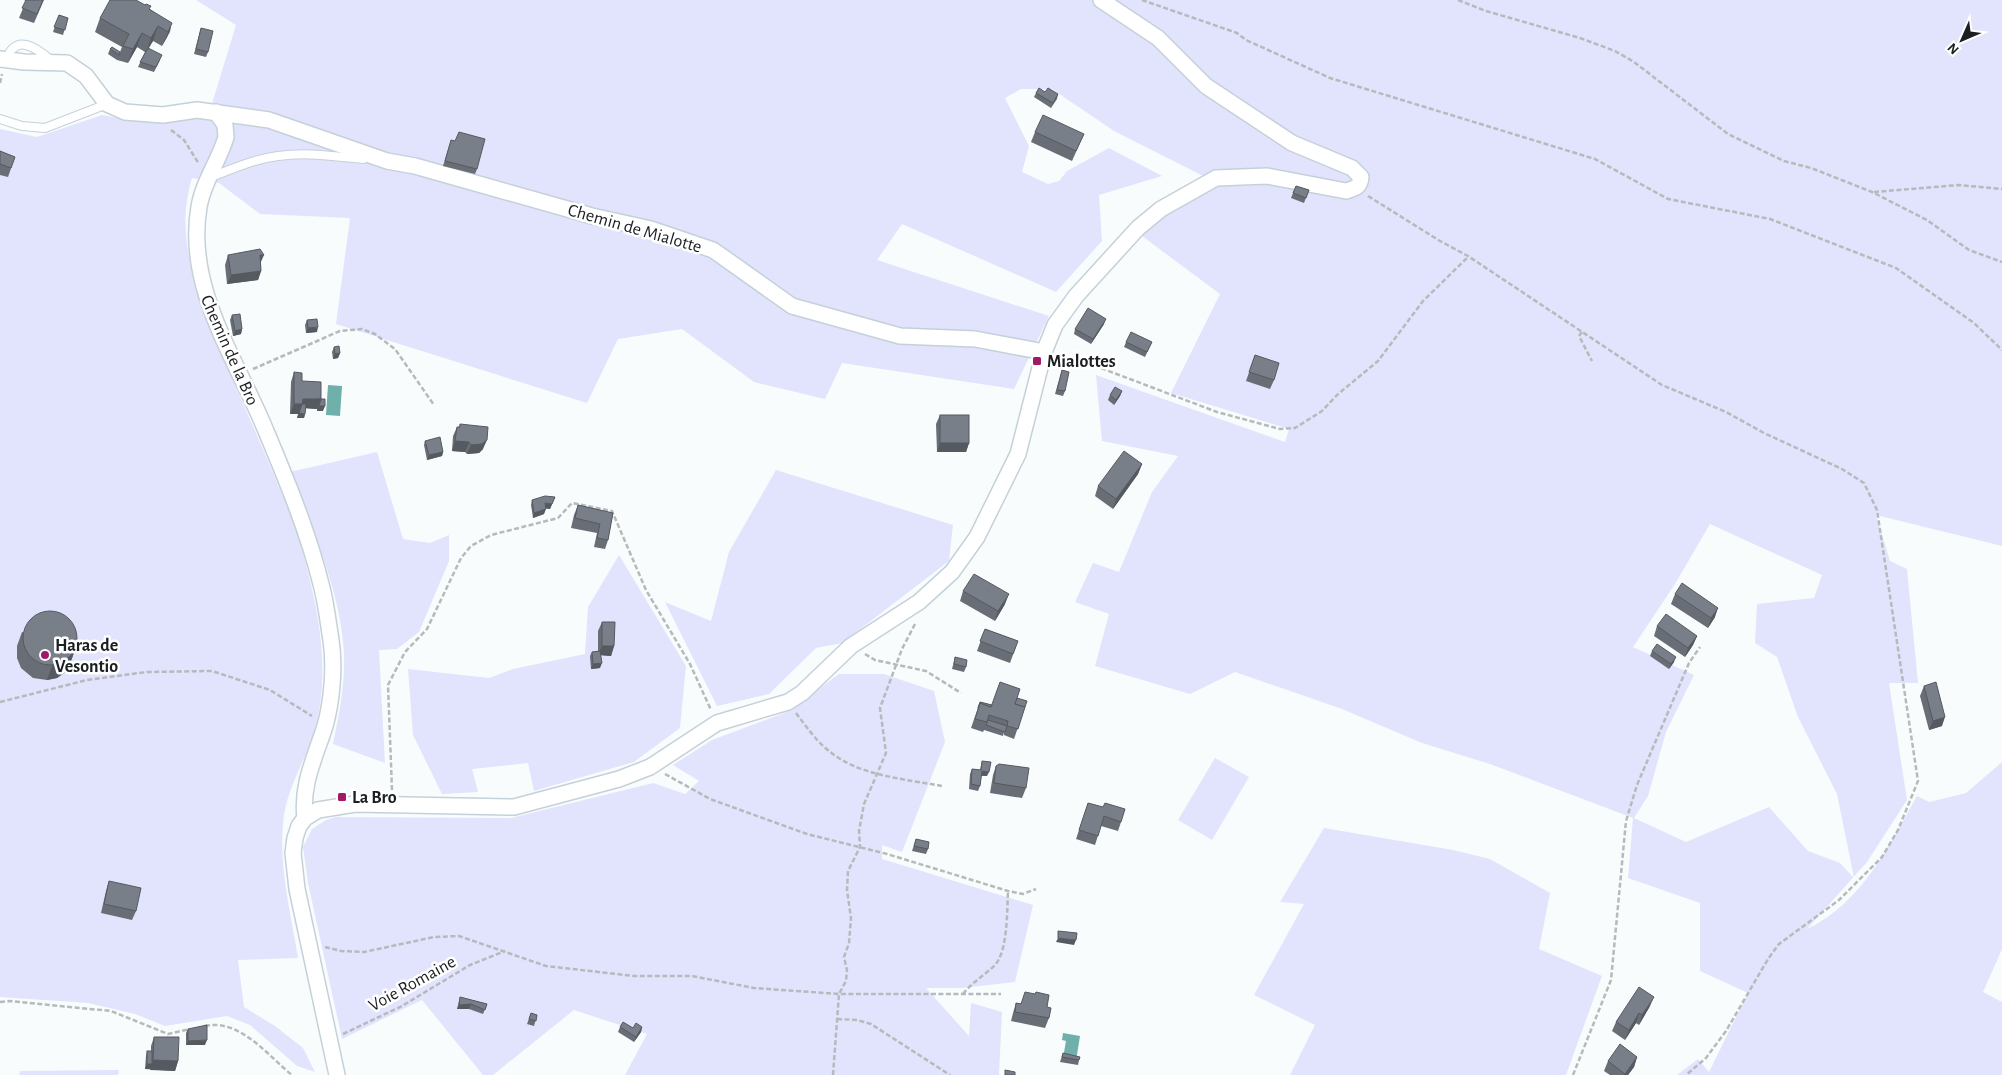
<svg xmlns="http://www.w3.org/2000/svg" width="2002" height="1075" font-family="'Alegreya Sans',sans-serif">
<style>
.green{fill:#e1e4fc;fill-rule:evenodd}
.water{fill:#70b0aa}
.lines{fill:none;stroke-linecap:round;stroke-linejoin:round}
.service-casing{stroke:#c5d1d9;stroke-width:10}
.minor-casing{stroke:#c5d1d9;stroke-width:18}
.path{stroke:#b6babb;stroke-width:2.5;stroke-dasharray:5 2.5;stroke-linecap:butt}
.service{stroke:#fff;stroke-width:8}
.minor{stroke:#fff;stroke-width:15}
.wall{fill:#686d76}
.shaded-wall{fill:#555960}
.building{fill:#797f89;stroke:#555960}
.poi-dot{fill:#a01a68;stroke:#fff;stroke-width:2}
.labels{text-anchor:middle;stroke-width:5;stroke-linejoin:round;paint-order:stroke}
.street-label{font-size:18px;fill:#1b1f22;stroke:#fff}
.poi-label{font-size:18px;font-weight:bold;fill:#1b1f22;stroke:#fff;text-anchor:start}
</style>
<rect width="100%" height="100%" fill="#f9fcfd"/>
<g class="green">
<path d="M196,0H2002V546L1876,515L1890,561L1907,569L1918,683H1889L1907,800L1867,862L1807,929C1862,903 1889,845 1917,796L1929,802L1966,793L2002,762V949L1983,992L2002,1002V1075H1677L1698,1059L1709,1072L1748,993L1700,971V903L1628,878L1633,818L1490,764L1422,743L1342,709L1235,672L1190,694L1095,666L1109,614L1075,602L1093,563L1119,572L1152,492L1178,456L1102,441L1096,375L1285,442L1289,429L1171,393L1220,294L1142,236L1165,209L1219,184L1114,131L1052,89H1021L1005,98L1029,146L1022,172L1048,184L1059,181L1067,171L1109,148L1162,176L1099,195L1102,241L1056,292L902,224L877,260L1049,316L1014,389L842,363L825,399L754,382L682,329L618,339L587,403L336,324L350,218L260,214L219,183L192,178C176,232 192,274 211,324C230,376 253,425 274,475C281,494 291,512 297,532C316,598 334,668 313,736C303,765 285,792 283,824C279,869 291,914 298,958L238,960L244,1007L275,1026L303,1048L315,1072L297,1066L250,1025L227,1016L165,1026L135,1014L88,1003L0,997V129L37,137L102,115L139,122L211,107L236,25ZM1710,524L1822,575L1814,598L1757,604L1755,643L1777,657L1798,717L1837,794L1854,878L1840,863L1808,851L1769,807L1686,842L1634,818L1648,796L1666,732L1694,675L1633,647L1675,584Z"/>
<path d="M377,452L403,539L430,543L449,535V561L419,632L397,649L379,650L385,763L333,744C340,710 347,675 343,641C337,582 311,527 290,472Z"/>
<path d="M776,470L953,525L949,561L842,643L816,648L769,694L717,706L665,602L711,621L729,552Z"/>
<path d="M619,555L686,666L680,728L634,762L534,791L528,763L472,769L478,792L442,794L413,735L408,669L489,678L513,669L585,654L588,607Z"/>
<path d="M839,674H884L934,691L945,742L902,852L882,845V859L1033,905L1015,982L962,988H926L969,1036L971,1003L1002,1012L999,1075H625L647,1034L574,1010L493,1075H483L422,1000L342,1039L308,883L303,847L312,829L326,820L336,817L511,818L653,783L685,794L699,781L673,765L712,740L787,712Z"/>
<path d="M1215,758L1249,777L1212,840L1178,820Z"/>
<path d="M1324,828L1453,850L1490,859L1550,893L1539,949L1602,976L1566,1075H1290L1315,1025L1254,995L1304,904L1280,902Z"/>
<path d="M119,1070L118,1075H19L20,1071Z"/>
</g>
<g class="water">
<path d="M328,385L342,386L340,416L326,415Z"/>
<path d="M1063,1033L1080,1036L1076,1061L1063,1058L1066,1041L1062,1040Z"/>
</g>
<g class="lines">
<defs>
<g id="service">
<path d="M6,60C16,33 35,47 51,60"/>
<path d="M0,119L22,126L45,128L107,104"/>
<path d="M211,177C232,169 254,159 278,156C306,152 335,156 363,159"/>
</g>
<g id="minor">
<path d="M0,59L24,62L67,63L86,76L107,104L125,112L163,115L197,110L269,120L387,161L415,166L592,216L651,229L713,250L792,306L900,336L975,339L1044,352"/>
<path d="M216,112L225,125L226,137C219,161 203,182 199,207C185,288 237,360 266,431C287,481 308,532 321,584C326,602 328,622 331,640C335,667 332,701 325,726C315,758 301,784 305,818"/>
<path d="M337,1075L297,889L293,853L295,838L299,826L305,818L318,810L355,804L514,807L619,779L650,767L717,723L788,702L802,693L851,646L919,602L952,572L977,537L1018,454L1044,352L1055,325L1076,296L1138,228L1161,209L1216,178L1267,176L1346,191C1356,188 1360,187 1361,177L1352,168L1292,143L1206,86L1158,38L1101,0"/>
</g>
</defs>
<use href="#service" class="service-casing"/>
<use href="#minor" class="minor-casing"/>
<g class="path">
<path d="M1142,0L1237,33L1246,40L1330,78L1595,159L1668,199L1770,219L1896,268L1974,323L2002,350"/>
<path d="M1458,0L1486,11L1580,38L1615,51L1634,62L1728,134L1784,161L1811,168L1872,192L1927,220L1969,250L2002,262"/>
<path d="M0,83L2,74"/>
<path d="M171,130L184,140L199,164"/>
<path d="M1874,192L1959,185L2002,189"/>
<path d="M1368,196L1440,241L1468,256L1662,385L1726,412L1764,433L1842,469L1864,483L1877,510L1918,781L1898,830L1882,857L1839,900L1779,944L1768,959L1726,1031L1706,1058L1686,1075"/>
<path d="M1582,332L1579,336L1592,361"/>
<path d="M1058,356L1085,362L1217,412L1280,429L1295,428L1322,411L1337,395L1378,361L1423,301L1468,257"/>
<path d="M253,369L340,331L362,329L375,334L395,349L434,405"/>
<path d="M865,654L875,660L926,671L961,693"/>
<path d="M0,702L87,680L147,672L212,671L270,690L312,716"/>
<path d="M796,713C806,726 816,741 829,751C859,776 905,779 942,786"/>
<path d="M665,774L710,799L807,834L887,854L1008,891L1023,894L1036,889"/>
<path d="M392,790L388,685L405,652L427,629L461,558L471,546L491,535L558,518L572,503L612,511L646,590L690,664L711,710"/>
<path d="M325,947L341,951L364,952L434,937L459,936L546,966L634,976H692L754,988L839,994H1001"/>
<path d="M963,994C972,982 985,975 995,965C1008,951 1007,909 1008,891"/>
<path d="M0,1002L9,1001L111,1011L168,1034L190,1029"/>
<path d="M837,1019L857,1020L871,1024L950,1075"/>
<path d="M205,1026C240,1018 269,1057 292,1075"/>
<path d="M343,1034L402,1006L470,965L505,951"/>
<path d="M833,1075L839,994L846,981L847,970L844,957L849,943L851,918L847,890L848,871L860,847L859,831L864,804L886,753L880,708L902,649L915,624"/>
<path d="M1573,1075L1611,980L1626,821L1637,785L1689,663L1700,647"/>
</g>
<use href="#service" class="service"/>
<use href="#minor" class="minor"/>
</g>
<g class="wall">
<path d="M24,0H44L34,23L19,18L26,1Z"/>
<path d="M150,9L171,27L170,32L162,46L153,41L148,48L160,60L154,72L138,67L145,52L137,47L128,63L117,60L108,54L110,49L120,52L122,47L95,32L100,18Z"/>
<path d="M59,15L68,18L63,35L53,32Z"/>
<path d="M201,28L208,52L206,57L194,54Z"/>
<path d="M1045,92L1058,94L1057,99L1051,108L1034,97L1036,93Z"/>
<path d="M1035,132L1084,134L1072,161L1031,142Z"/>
<path d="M451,140L477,169L475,174L443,166Z"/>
<path d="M0,151L15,157L8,177L0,175Z"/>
<path d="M1296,186L1309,190L1304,203L1291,198Z"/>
<path d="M228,255L261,263V271L258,280L227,284L225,265Z"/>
<path d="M232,315L242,329L241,334L233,336L230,320Z"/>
<path d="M307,320L317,332L306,333L305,325Z"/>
<path d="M1104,324L1091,344L1074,334L1075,329Z"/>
<path d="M1126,342H1152L1145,357L1124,347Z"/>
<path d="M334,347L340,353L338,358L333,359L332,352Z"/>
<path d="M1255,355L1274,380L1270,389L1246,381Z"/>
<path d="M1062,370L1065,391L1063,396L1055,394Z"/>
<path d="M294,372L302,381L321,399L323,411H317V409L306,408L304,418H297L298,414H290L291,382Z"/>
<path d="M1122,391L1120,396L1114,405L1108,400L1110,395Z"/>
<path d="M940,415L969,443L966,452H937L936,424Z"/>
<path d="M460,424L483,449L479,453L467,454L465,452L452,451L453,436L457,427H459Z"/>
<path d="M425,441L443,452L442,456L427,460L424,445Z"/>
<path d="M1142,464L1138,474L1113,509L1095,496L1098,486Z"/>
<path d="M555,497L550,509L545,508L544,514L533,518L531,505L532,500Z"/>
<path d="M578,505L613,513L608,540L605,549L594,547L597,533L571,528L574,515Z"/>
<path d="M963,591L1005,604L995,621L960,601Z"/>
<path d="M1675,594L1715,617L1708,628L1671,604Z"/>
<path d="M602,622L614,646L611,656L601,655L600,668L591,669L590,656L592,652L598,651V631Z"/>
<path d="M1657,626L1697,636L1693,645L1685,657L1654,636Z"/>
<path d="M985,629L1018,641L1010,663L977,651Z"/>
<path d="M22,632L76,647L71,661L64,673L57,678L47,680L33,678L21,668L17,658V646Z"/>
<path d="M1652,651L1674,662L1669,669L1650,656Z"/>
<path d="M955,657L966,667L964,672L952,669Z"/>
<path d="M1924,686L1942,726L1929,730L1920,696Z"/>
<path d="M1017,698L1025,707L1014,739L1004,735V732L1003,736L984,730L983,732L971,728L980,702L992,705Z"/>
<path d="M982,761L987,776H981L980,786L978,791L969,789L970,774L972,769L980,770Z"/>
<path d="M996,766L1026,788L1022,798L990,793L993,775Z"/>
<path d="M1088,803L1121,822L1118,831L1101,826L1095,845L1076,839Z"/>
<path d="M916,839L928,849L926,854L912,851Z"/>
<path d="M109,881L136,911L132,920L101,913L106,891Z"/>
<path d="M460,997L487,1004L483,1014L469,1009H457Z"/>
<path d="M1016,1003L1047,1007L1049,1018L1045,1028L1011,1021L1013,1013Z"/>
<path d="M1650,1006L1639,1025L1636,1023L1625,1040L1612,1031L1616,1022Z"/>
<path d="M531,1013L537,1015L534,1026L527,1024Z"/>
<path d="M620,1027L633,1028L642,1027L641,1032L634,1042L618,1032Z"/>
<path d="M188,1029L205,1045H186V1033Z"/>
<path d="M154,1037L178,1061L175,1071L145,1069L146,1056L147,1051H151V1046Z"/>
<path d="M1063,1053L1079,1060L1078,1065L1060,1062Z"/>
<path d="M1637,1057L1634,1067L1628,1075H1610L1604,1071L1608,1061Z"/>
</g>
<g class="shaded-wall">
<path d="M172,23L167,37L162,46L168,32Z"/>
<path d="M158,26L153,41L146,53L151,38Z"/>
<path d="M142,33L137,47L128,63L133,49Z"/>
<path d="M260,255H264L260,264Z"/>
<path d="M261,271L258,280L227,284L231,275Z"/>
<path d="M1106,319L1104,324L1091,344L1093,339Z"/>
<path d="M318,327L317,332L306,333L308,328Z"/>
<path d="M242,329L241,334L233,336L235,331Z"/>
<path d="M340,353L338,358L333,359L335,354Z"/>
<path d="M1122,391L1120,396L1114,405L1116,400Z"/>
<path d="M303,399H321L317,409L301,408L299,414H290L294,404Z"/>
<path d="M319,406H325L323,411H317Z"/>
<path d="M299,413L305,414L304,418H297Z"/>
<path d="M487,440L483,449L479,453L467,454L471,445Z"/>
<path d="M455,441L469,442L465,452L452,451Z"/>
<path d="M940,443H969L966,452H937Z"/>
<path d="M443,452L442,456L427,460L429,455Z"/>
<path d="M1142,464L1138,474L1113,509L1116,499Z"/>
<path d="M545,503L552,504L550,509L543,508Z"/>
<path d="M546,509L544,514L533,518L534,513Z"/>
<path d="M1009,594L1005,604L995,621L998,611Z"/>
<path d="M1718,608L1715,617L1708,628L1711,618Z"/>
<path d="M1697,636L1693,645L1685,657L1688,648Z"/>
<path d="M602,646H614L611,656L598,655Z"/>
<path d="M76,647L71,661L64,673L57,678L47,680L52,666Z"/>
<path d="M1676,657L1674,662L1669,669L1671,664Z"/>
<path d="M602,663L600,668L591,669L593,664Z"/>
<path d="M1945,717L1942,726L1929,730L1933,721Z"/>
<path d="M982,771L989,772L987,776L980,775Z"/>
<path d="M1058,938L1076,940L1074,945L1056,942Z"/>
<path d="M1654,997L1650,1006L1639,1025L1642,1015Z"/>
<path d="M471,1004L469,1009H457L459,1005Z"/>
<path d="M1639,1013L1636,1023L1625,1040L1629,1030Z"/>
<path d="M642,1027L641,1032L634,1042L636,1037Z"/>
<path d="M207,1040L205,1045H186L188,1041Z"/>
<path d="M1637,1057L1634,1067L1628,1075H1625Z"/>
<path d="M153,1060L178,1061L175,1071L150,1070Z"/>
<path d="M147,1064H152L150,1069H145Z"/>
</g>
<g class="building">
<path d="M26,0H43L37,14L22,8Z"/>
<path d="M110,0H136L145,5L146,4L151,6L149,9L172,23L168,32L158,26L151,38L142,33L133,49L123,46L129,34L100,18Z"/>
<path d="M59,15L68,18L65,30L54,27Z"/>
<path d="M201,28L213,31L208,52L196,49Z"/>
<path d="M112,47L120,52L119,55L110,49Z"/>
<path d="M148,48L162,55L156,67L140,62Z"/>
<path d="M1039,88L1045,92L1048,88L1058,94L1053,103L1036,93Z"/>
<path d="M1043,115L1084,134L1076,151L1035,132Z"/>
<path d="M459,132L485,139L477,169L445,161L451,140L455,141Z"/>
<path d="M0,151L15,157L11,168L0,164Z"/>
<path d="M1296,186L1309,190L1306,198L1293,193Z"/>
<path d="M260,249L264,255H260L261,271L231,275L228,255Z"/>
<path d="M1088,308L1106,319L1093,339L1075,329Z"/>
<path d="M240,314L242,329L235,331L232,315Z"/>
<path d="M317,319L318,327L308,328L307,320Z"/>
<path d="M1131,332L1152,342L1147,352L1126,342Z"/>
<path d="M339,346L340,353L335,354L334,347Z"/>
<path d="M1255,355L1279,363L1274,380L1249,372Z"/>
<path d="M1062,370L1069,372L1065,391L1057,390Z"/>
<path d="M294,372L302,373V381L321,382V399H303L302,404H294Z"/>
<path d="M1115,387L1122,391L1116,400L1110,395Z"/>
<path d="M319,399H325V406H319L321,399Z"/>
<path d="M302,404H306L305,414L299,413Z"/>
<rect x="940" y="415" width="29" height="28"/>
<path d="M460,424L488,427L487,440L482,444L471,445L469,442L455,441L457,427H460Z"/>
<path d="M440,437L443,452L429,455L425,441Z"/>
<path d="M1124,451L1142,464L1116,499L1098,486Z"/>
<path d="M545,496L555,497L552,504L545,503L546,509L534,513L532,500Z"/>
<path d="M578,505L613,513L608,540L597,538L600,524L575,518Z"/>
<path d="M974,574L1009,594L998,611L963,591Z"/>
<path d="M1682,583L1718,608L1711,618L1675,594Z"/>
<circle cx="50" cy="638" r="27"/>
<path d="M1666,614L1697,636L1688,648L1657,626Z"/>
<path d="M602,622H615L614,646H602Z"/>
<path d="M985,629L1018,641L1013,654L980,641Z"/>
<path d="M1657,644L1676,657L1671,664L1652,651Z"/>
<path d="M600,651L602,663L593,664L592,652Z"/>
<path d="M955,657L967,660L966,667L954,664Z"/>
<path d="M1000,682L1020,689L1015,704L1025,707L1018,729L1007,726L1008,721L989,715L987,722L975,719L980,703L991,707Z"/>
<path d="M1936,682L1945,717L1933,721L1924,686Z"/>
<path d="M1017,698L1027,701L1025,707L1015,704Z"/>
<path d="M980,702L992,705L991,707L980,703L978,708Z"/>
<path d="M988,720L1007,726L1005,732L986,725Z"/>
<path d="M982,761L991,762L989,772L982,771L980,786L971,784L972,769L981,770Z"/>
<path d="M999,764L1029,768L1026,788L994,783L996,766Z"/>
<path d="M1088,803L1103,807L1105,803L1125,809L1121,822L1104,816L1098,836L1079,830Z"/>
<path d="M916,839L929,842L928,849L914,846Z"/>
<path d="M109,881L141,888L136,911L104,904Z"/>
<path d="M1058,931L1077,933L1076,940L1058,938Z"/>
<path d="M1639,987L1654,997L1642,1015L1639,1013L1629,1030L1616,1022Z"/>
<path d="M1025,992L1035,994L1036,992L1049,995L1047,1007L1051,1008L1049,1018L1015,1012L1016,1003L1021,1004Z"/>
<path d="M460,997L487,1004L485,1010L471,1004L459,1005Z"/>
<path d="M531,1013L537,1015L536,1021L529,1019Z"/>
<path d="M623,1022L633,1028L636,1023L642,1027L636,1037L620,1027Z"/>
<path d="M207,1025V1040L188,1041V1029Z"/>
<path d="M154,1037H179L178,1061L153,1060Z"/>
<path d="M1620,1044L1637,1057L1625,1074L1608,1061Z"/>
<rect x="147" y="1051" width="5" height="13"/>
<path d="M1063,1053L1080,1057L1079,1060L1062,1057Z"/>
<path d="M1005,1070L1015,1072V1075H1005Z"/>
</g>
<g class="poi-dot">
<rect x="1032" y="356" width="10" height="10" rx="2.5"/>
<circle cx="45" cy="655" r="5"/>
<rect x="337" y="792" width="10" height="10" rx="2.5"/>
</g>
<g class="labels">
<g class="street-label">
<text transform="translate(635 228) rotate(16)" y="6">Chemin de Mialotte</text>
<text transform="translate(230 350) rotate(66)" y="6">Chemin de la Bro</text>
<text transform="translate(412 983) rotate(-29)" y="6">Voie Romaine</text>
</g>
<g class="poi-label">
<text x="1047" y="367">Mialottes</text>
<text x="55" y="651">Haras de<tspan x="55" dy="21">Vesontio</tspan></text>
<text x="352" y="803">La Bro</text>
</g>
</g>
<g transform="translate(1962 40) rotate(225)" stroke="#ffffff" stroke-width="4" paint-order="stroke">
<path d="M0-4L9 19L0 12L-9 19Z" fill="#1b1f22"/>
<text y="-8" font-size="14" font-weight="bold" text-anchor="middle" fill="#1b1f22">N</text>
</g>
</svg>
